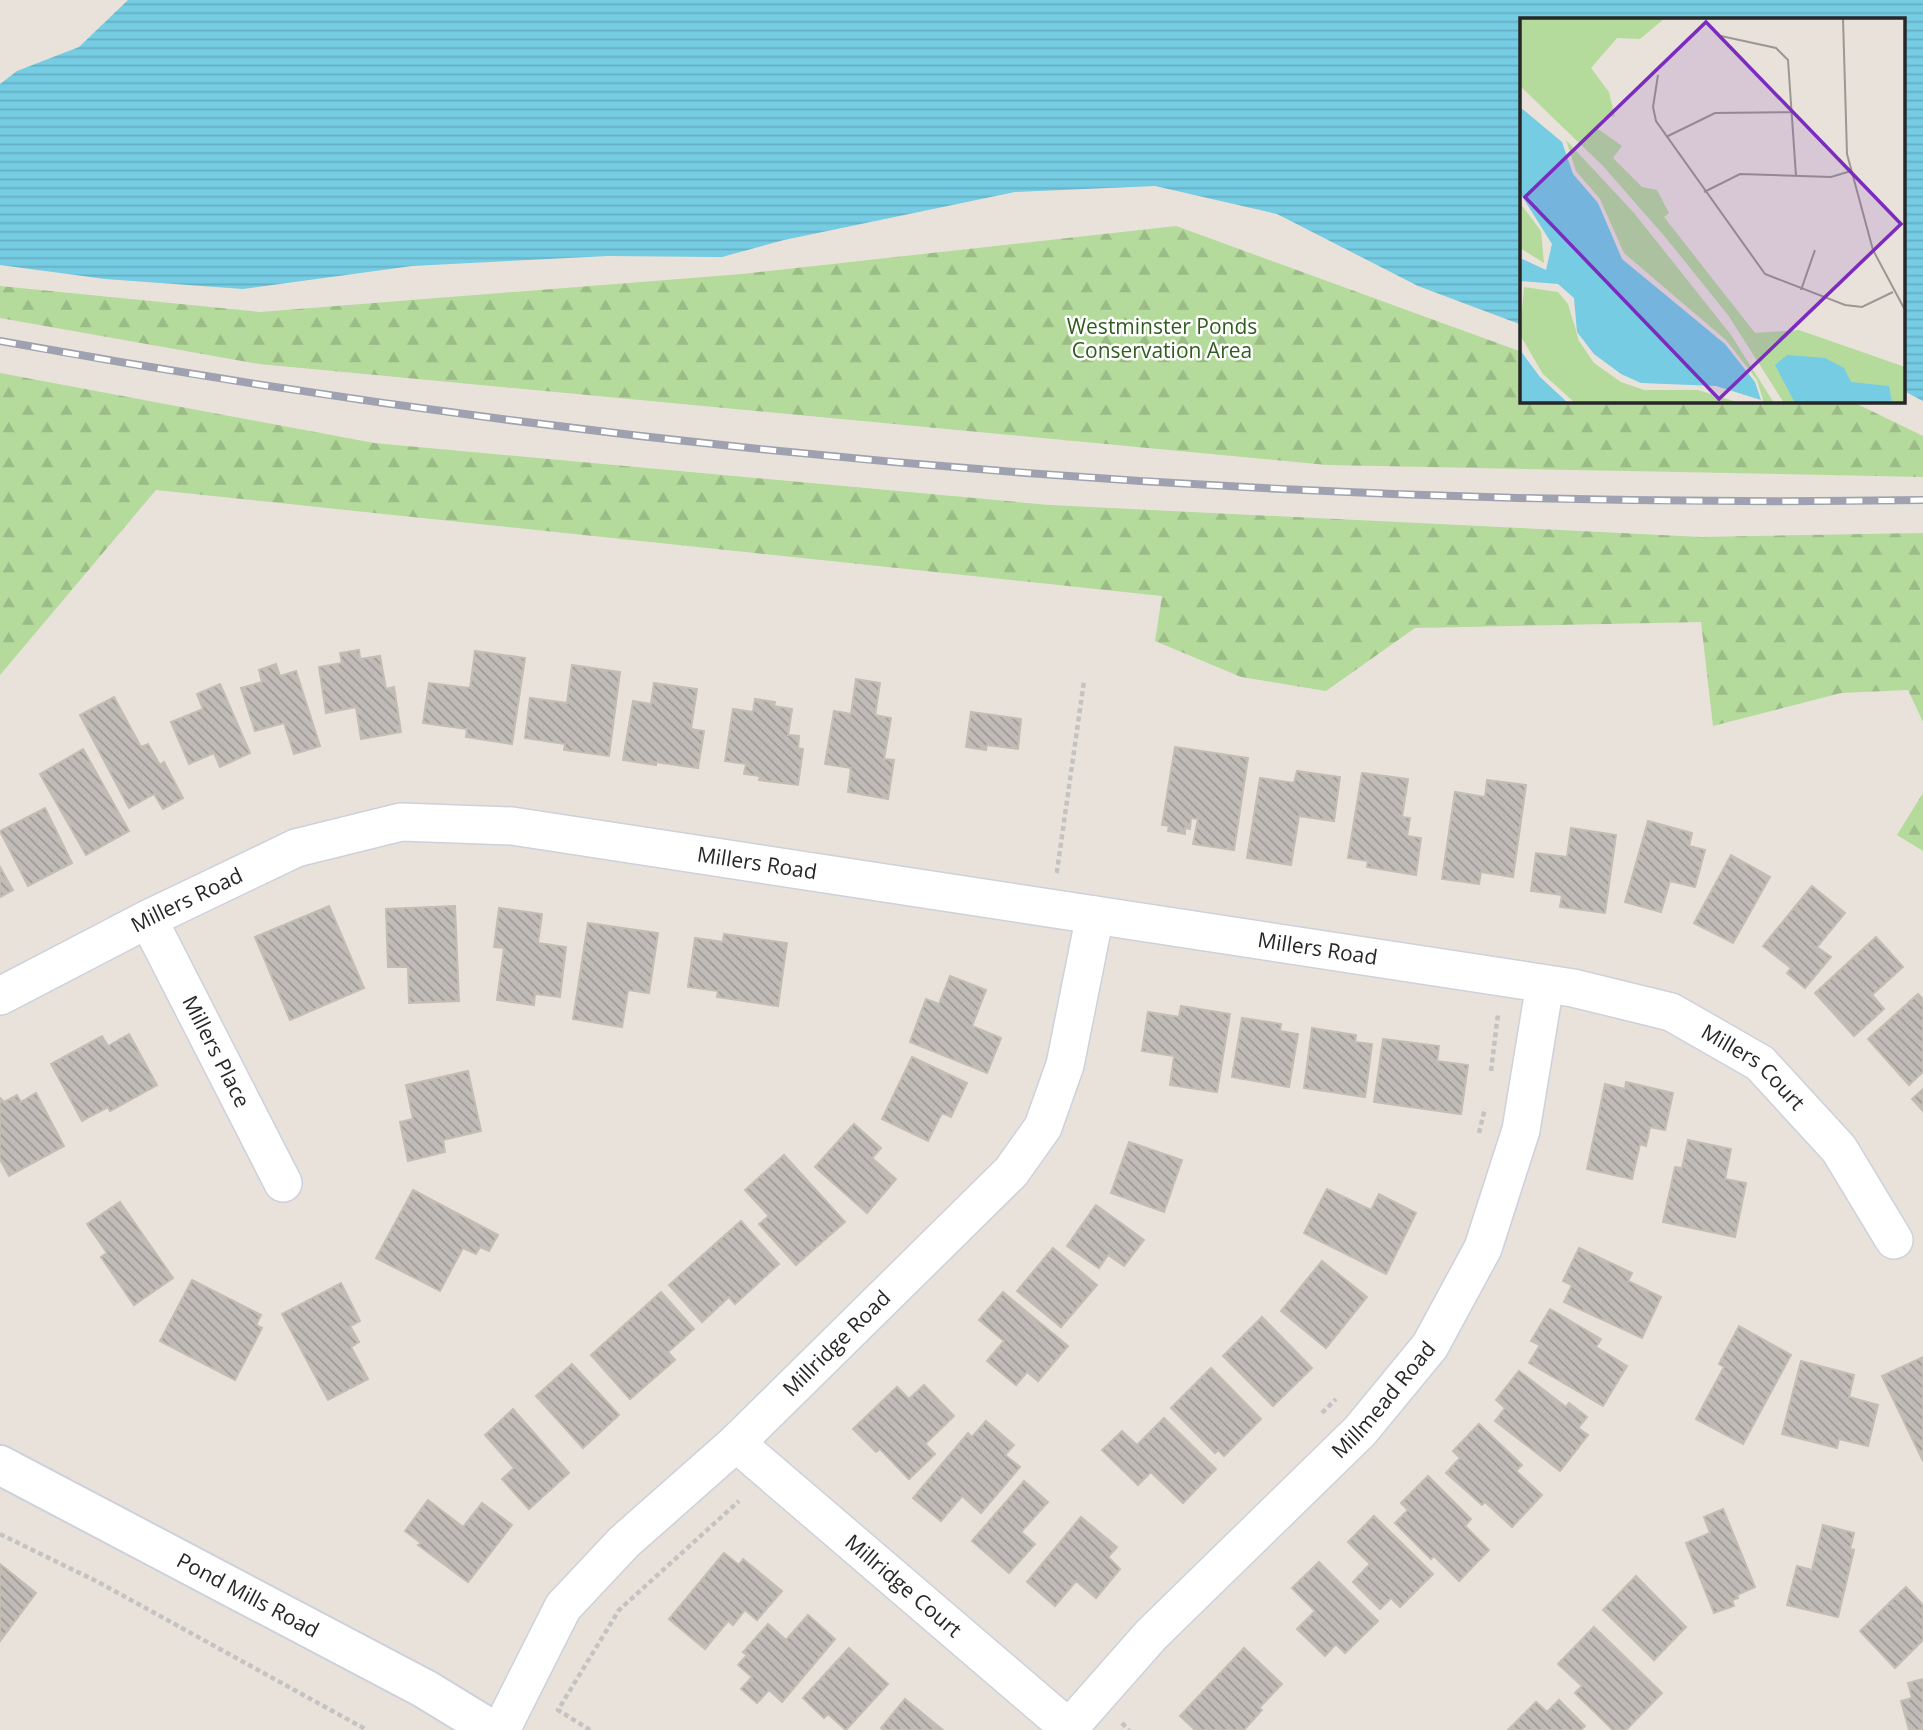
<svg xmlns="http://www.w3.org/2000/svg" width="1923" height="1730" font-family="'Open Sans',sans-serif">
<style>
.forest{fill:url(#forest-firs)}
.water{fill:url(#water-rules)}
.building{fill:url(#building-back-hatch);stroke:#c4bdb4;stroke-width:2}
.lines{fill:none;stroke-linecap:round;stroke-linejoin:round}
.street-casing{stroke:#cdd1db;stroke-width:40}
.secondary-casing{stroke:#cdd1db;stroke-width:42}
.path{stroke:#c3c3c3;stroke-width:4.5;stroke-dasharray:5 3.5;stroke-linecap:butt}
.street{stroke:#fff;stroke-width:37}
.secondary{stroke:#fff;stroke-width:38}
.rail-casing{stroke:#9ea1b0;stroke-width:8}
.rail{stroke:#fff;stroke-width:5;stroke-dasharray:16;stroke-linecap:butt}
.labels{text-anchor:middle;stroke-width:5;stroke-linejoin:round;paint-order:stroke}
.park-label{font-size:21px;fill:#305d1f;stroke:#fff}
.street-label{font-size:21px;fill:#272727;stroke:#fff}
.inset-road{fill:none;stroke:#9b9792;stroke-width:2}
.view{fill:#7b2cbf;fill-opacity:0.15;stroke:#7b2cbf;stroke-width:3.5}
.inset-edge{fill:none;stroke:#272727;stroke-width:3.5}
</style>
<defs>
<pattern id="forest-firs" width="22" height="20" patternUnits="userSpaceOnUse" patternTransform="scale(1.75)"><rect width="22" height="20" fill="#b4db9b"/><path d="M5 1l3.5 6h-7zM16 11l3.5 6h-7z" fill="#9bbc86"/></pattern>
<pattern id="water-rules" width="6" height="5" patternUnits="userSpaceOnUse" patternTransform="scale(1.75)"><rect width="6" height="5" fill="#75cce3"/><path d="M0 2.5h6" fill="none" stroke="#65afc3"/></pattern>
<pattern id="building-back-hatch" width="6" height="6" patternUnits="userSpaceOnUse" patternTransform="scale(1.75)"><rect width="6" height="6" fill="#c1bcb7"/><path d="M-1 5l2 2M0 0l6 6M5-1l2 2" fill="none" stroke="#9d9995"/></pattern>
</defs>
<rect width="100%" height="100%" fill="#e9e2da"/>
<g class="forest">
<path d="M1176,226L1522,352V401H1851L1923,436V477L1327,465L259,364L0,318V286L260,312L742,274Z"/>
<path d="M0,373L374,443L1050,505L1702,537L1923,533V722L1908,690L1841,693L1713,726L1701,622L1415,628L1326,691L1241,677L1155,641L1162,596L156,490L0,675Z"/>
<path d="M1923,793V851L1897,835Z"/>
</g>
<path class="water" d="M128,0H1923V401L1904,391V19H1522V325L1418,286L1277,214L1155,186L1015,192L784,240L722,257L608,256L412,266L243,289L105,279L0,265V84L17,71L79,47Z"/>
<g class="building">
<path d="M359,650L360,659L380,656L386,689L394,687L401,732L361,739L356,707L326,713L319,667L342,663L340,653Z"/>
<path d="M475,651L525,658L512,744L466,737L467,729L423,723L429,683L470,688Z"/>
<path d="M276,664L280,676L296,671L320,746L294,754L284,723L255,731L241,688L262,682L259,670Z"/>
<path d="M572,665L620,672L609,756L564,750L565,744L525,738L530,698L567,703Z"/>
<path d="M856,679L880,683L875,715L891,718L884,759L894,760L888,799L848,792L851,768L825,764L834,711L851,714Z"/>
<path d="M654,683L697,689L691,729L704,731L698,768L656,762V765L623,760L633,701L651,704Z"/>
<path d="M220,684L250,753L220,767L214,753L189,764L171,722L203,709L197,694Z"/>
<path d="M114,697L141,747L148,744L160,765L164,762L183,798L163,809L154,794L129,808L80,715Z"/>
<path d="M755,699L775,702L774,706L792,709L788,735L799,736L798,748L803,749L798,785L759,780L760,776L744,774L746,764L725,761L733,709L753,712Z"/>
<path d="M971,712L1021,719L1018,749L987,745L986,750L966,747Z"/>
<path d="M1175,747L1248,758L1234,850L1193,844L1198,819L1191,818L1190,829L1185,828V834L1168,831L1169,826L1162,825Z"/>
<path d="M83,749L129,831L86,855L40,774Z"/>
<path d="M1297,771L1340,777L1334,821L1299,816L1291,865L1247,858L1260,778L1294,783Z"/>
<path d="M1362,773L1408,779L1402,817L1410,818L1407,836L1421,838L1416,875L1367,867L1368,861L1348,858Z"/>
<path d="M1487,780L1526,785L1513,877L1481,872L1479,884L1442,879L1455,792L1485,797Z"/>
<path d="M45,808L72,863L28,886L0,831Z"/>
<path d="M1648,821L1692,833L1689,846L1705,850L1695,887L1670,881L1661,912L1625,902Z"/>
<path d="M1571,828L1616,835L1605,913L1560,907L1562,895L1531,891L1536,853L1567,857Z"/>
<path d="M1731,855L1770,877L1733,943L1694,923Z"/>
<path d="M0,867L13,890L0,897Z"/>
<path d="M1812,886L1845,913L1817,947L1831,957L1805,988L1787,973L1791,968L1763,946Z"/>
<path d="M329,906L364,988L290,1020L255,937Z"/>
<path d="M455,906L459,1001L409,1003L408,967H388L386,909Z"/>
<path d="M499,908L542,914L538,943L566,947L560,997L535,994L534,1005L497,1000L504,948L494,947Z"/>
<path d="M588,923L658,933L649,993L628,990L622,1027L573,1019Z"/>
<path d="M724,934L787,943L778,1006L717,997L718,991L688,987L695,938L723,942Z"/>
<path d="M1876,937L1903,967L1872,995L1884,1009L1854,1036L1815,993Z"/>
<path d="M950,976L986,990L972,1026L1001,1038L987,1073L910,1042L926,999L939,1004Z"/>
<path d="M1918,994L1923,999V1072L1909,1085L1868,1039Z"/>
<path d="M1181,1006L1230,1014L1217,1092L1170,1085L1174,1056L1142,1051L1148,1012L1179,1017Z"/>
<path d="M1242,1018L1281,1024L1280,1031L1298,1034L1289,1087L1232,1077Z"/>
<path d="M1312,1028L1356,1035L1355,1042L1372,1044L1365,1097L1304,1088Z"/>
<path d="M129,1034L157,1085L110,1111L108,1107L82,1121L51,1064L102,1036L108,1046Z"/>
<path d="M1383,1039L1439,1046L1437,1061L1468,1065L1461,1114L1374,1102Z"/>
<path d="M912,1057L967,1083L951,1117L942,1113L928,1141L882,1119Z"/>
<path d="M468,1071L481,1131L443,1140L445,1152L408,1161L400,1122L413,1119L406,1085Z"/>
<path d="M1626,1082L1673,1093L1665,1130L1650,1127L1646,1146L1640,1144L1632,1179L1587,1169L1605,1084L1625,1089Z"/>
<path d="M1923,1089V1111L1912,1099Z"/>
<path d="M36,1093L64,1146L9,1176L0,1159V1098L4,1102L17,1095L21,1102Z"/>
<path d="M854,1124L881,1148L872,1158L896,1179L867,1213L815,1167Z"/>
<path d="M1688,1140L1731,1149L1725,1179L1746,1183L1735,1237L1663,1222L1675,1167L1682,1168Z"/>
<path d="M1129,1142L1182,1160L1164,1212L1111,1193Z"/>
<path d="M784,1155L845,1222L796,1265L759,1224L769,1216L745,1190Z"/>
<path d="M1327,1189L1371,1210L1379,1194L1416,1213L1386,1274L1304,1233Z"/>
<path d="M413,1190L498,1235L489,1251L480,1247L476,1254L463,1248L440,1291L376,1258Z"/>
<path d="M120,1202L173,1278L134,1305L101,1257L107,1253L87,1224Z"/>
<path d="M1096,1205L1144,1240L1124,1266L1108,1255L1099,1268L1067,1246Z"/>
<path d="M741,1221L779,1264L735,1304L729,1297L702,1322L669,1285Z"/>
<path d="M1053,1248L1097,1285L1061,1327L1017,1291Z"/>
<path d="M1579,1248L1632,1273L1628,1281L1661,1297L1642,1338L1564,1302L1572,1285L1563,1281Z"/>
<path d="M1322,1261L1367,1297L1326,1348L1281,1311Z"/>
<path d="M192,1280L261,1315L256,1325L262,1328L235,1380L160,1341Z"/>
<path d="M341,1283L360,1321L350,1326L359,1342L351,1347L368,1379L328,1400L282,1314Z"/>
<path d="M661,1292L694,1329L668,1352L675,1360L630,1399L591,1355Z"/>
<path d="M1003,1292L1068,1346L1038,1381L1027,1372L1016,1385L987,1361L1004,1341L979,1320Z"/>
<path d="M1550,1309L1601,1339L1596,1347L1627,1366L1603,1406L1529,1363L1540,1345L1531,1341Z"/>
<path d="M1262,1317L1312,1368L1273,1406L1223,1356Z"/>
<path d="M1739,1326L1791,1355L1743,1444L1696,1419L1724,1367L1719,1364Z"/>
<path d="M1923,1357V1461L1882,1376Z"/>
<path d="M1801,1361L1854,1375L1849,1397L1878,1405L1868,1446L1839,1439L1837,1448L1782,1434Z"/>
<path d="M572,1364L619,1415L583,1448L536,1396Z"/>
<path d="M1211,1368L1261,1419L1224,1456L1218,1450L1215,1453L1171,1408Z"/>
<path d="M1519,1371L1566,1407L1569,1403L1587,1417L1578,1428L1588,1435L1560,1471L1495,1421L1505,1408L1496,1400Z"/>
<path d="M924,1385L954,1416L925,1444L935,1454L909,1479L880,1449L876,1452L853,1429L897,1387L909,1399Z"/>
<path d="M513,1409L569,1473L529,1509L502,1479L514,1468L485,1435Z"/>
<path d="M1164,1418L1216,1469L1183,1503L1151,1472L1138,1485L1102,1450L1122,1431L1137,1445Z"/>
<path d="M986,1421L1014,1445L1005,1455L1020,1467L981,1513L962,1496L941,1521L913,1498L968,1433L972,1437Z"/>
<path d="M1479,1424L1522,1465L1516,1471L1542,1495L1512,1527L1485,1502L1482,1505L1446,1473L1460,1458L1453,1451Z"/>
<path d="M1428,1476L1471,1519L1465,1526L1489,1550L1459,1581L1434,1556L1431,1559L1395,1523L1408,1510L1401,1503Z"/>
<path d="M1024,1481L1048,1502L1021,1532L1035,1544L1009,1573L972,1541Z"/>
<path d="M428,1500L463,1527L482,1503L512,1525L468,1582L418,1545L421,1543L405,1531Z"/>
<path d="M1723,1509L1755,1587L1737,1595L1738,1598L1732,1600L1734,1606L1714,1613L1686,1543L1710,1533L1704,1517Z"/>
<path d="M1374,1516L1433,1574L1400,1607L1391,1598L1380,1609L1353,1582L1370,1564L1348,1542Z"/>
<path d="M1081,1517L1117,1547L1108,1557L1120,1569L1096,1598L1076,1581L1055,1606L1027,1582Z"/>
<path d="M1823,1525L1854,1533L1850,1549L1854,1550L1838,1617L1787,1605L1797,1566L1812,1570Z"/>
<path d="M724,1553L739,1565L743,1559L782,1591L757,1620L745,1610L733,1625L728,1621L705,1649L669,1619Z"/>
<path d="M1319,1562L1378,1621L1345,1653L1336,1644L1325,1656L1297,1629L1315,1611L1292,1588Z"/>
<path d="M0,1564L36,1593L0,1641Z"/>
<path d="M1636,1576L1686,1627L1654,1660L1603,1610Z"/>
<path d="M1906,1587L1923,1605V1640L1895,1668L1860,1631Z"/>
<path d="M808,1615L835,1639L782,1702L769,1690L757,1703L741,1689L752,1677L738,1665L747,1655L743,1652L768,1624L786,1640Z"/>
<path d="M1594,1627L1662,1693L1626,1730H1613L1575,1693L1582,1686L1558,1664Z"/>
<path d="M849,1648L888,1684L846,1730L828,1714L824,1718L803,1698Z"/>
<path d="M1244,1648L1282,1684L1259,1708L1262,1710L1244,1730H1195L1180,1716Z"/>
<path d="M1923,1679V1730H1909L1901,1701L1912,1698L1908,1683Z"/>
<path d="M905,1699L943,1730H884L881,1728Z"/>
<path d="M1559,1700L1585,1726L1581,1730H1508L1536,1702L1547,1712Z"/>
</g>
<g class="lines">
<defs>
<g id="street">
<path id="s1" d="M148,919L283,1183"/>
<path id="s2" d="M0,996L148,919L296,848L401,822L512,826L1573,988L1671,1012L1760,1063L1839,1149L1894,1240"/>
<path id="s3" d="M736,1443L1071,1730"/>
<path id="s4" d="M1069,1728L1151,1635L1360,1431L1430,1346L1483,1248L1521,1130L1545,984"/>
<path id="s5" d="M501,1730L563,1607L624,1542L736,1443L1011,1172L1043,1127L1065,1065L1095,915"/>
</g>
<g id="secondary">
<path id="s6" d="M0,1465L425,1689L492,1730"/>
</g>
</defs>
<use href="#street" class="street-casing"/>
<use href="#secondary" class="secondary-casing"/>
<g class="path">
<path d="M1059,871H1057L1084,681"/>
<path d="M1491,1071L1498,1014"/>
<path d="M1479,1133L1485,1108"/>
<path d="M1322,1413L1336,1399"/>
<path d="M0,1534L100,1583L367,1730"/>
<path d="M1122,1723L1129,1730"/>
<path d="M590,1730L558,1710L619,1610L739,1501"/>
</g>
<use href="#street" class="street"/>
<use href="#secondary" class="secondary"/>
<defs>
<path id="rail" d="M0,341C634,456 1278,510 1923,500"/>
</defs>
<use href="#rail" class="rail-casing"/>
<use href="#rail" class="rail"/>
</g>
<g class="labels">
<g class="park-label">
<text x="1162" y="334">Westminster Ponds<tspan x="1162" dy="24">Conservation Area</tspan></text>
</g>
<g class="street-label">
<text dy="7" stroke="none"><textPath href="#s2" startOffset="798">Millers Road</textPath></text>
<text dy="7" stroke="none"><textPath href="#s2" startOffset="210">Millers Road</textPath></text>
<text dy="7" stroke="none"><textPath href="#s2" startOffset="1365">Millers Road</textPath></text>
<text dy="7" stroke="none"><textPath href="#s1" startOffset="149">Millers Place</textPath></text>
<text dy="7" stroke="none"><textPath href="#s2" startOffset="1824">Millers Court</textPath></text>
<text dy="7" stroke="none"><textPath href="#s5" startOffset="518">Millridge Road</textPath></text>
<text dy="7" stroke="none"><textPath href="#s4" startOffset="455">Millmead Road</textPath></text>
<text dy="7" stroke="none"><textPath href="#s3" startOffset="220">Millridge Court</textPath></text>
<text dy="7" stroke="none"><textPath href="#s6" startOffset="280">Pond Mills Road</textPath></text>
</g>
</g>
<g transform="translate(1520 18)">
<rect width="385" height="385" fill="#e9e2da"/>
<path d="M0,0H145L120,21L97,20L71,50L89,74L95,98L83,100L78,111L102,128L93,140L122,169L137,172L149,195L144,199L235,315L279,312L385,349V385H264L208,297L146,220L83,148L0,68ZM46,122L114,195L211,317L254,385H244L237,362L206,322L104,235L80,181L56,153ZM0,185L21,213L24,245L0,230ZM4,269L38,274L48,286L59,323L74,345L101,364L124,372H178L220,385H55L23,356L0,317Z" fill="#b4db9b"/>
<path d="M0,89L42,124L53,156L78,185L102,241L205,326L235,364L241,382L196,368L121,365L101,356L74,336L57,314L54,280L38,266L0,263V240L26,252L32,226L0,175ZM0,332L20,359L48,385H0ZM267,337L305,340L324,350L331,364L369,368L372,385H275L255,347Z" fill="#75cce3"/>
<path class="inset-road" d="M323,0L327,136L353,232L385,292M201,18L256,30L268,42L276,158M138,57L133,89L136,103L245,256L325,287L342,289L373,274M146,119L195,95L272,94M184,174L220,156L311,159L331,153M281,272L295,232"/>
<path class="view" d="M186,4L381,206L199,381L5,179Z"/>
<rect width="385" height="385" class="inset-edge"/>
</g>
</svg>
